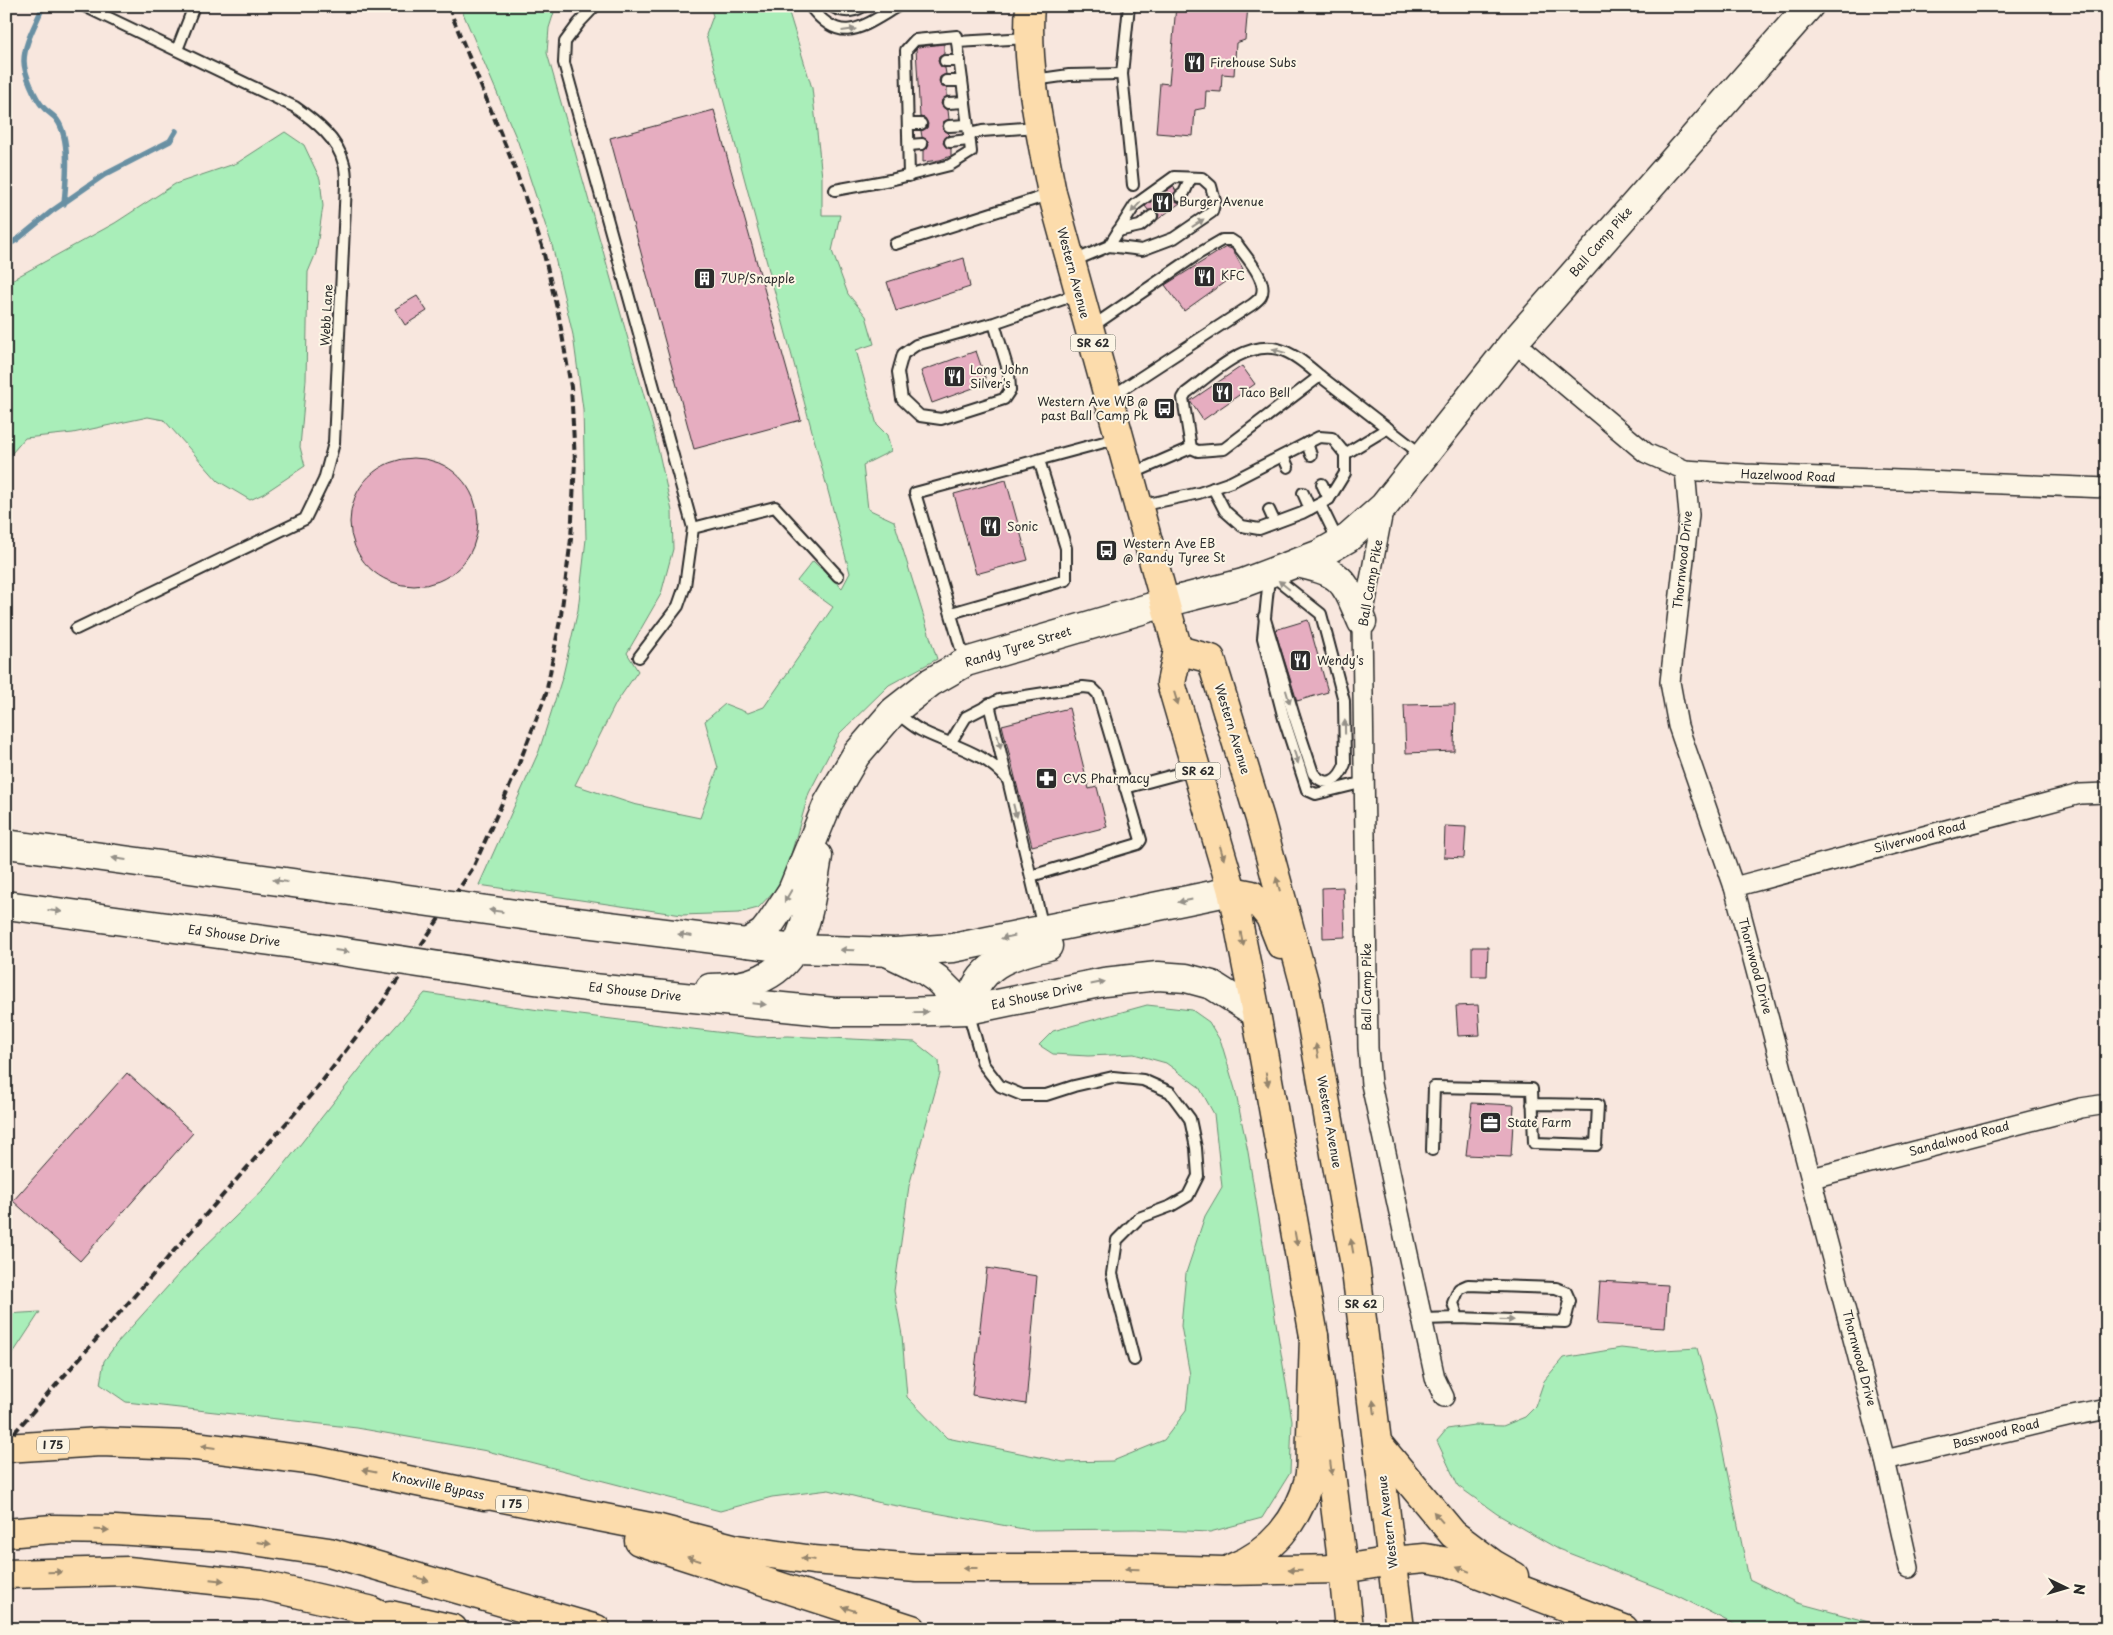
<svg xmlns="http://www.w3.org/2000/svg" width="2113" height="1635" font-family="'Playpen Sans',sans-serif">
<style>
.green{fill:#a9eeb9;stroke:#6a8c72}
.lines{fill:none;stroke-linecap:round;stroke-linejoin:round}
.stream{stroke:#6990a3;stroke-width:5.5}
.building{fill:#e6adc0;stroke:#2b2b2b}
.lane-casing{stroke:#2b2b2b;stroke-width:14}
.street-casing{stroke:#2b2b2b;stroke-width:22}
.secondary-casing{stroke:#2b2b2b;stroke-width:31}
.primary-casing{stroke:#2b2b2b;stroke-width:31}
.highway-casing{stroke:#2b2b2b;stroke-width:31}
.lane{stroke:#fcf5e5;stroke-width:10}
.street{stroke:#fcf5e5;stroke-width:19}
.secondary{stroke:#fcf5e5;stroke-width:28}
.primary{stroke:#fcdcac;stroke-width:28}
.highway{stroke:#fcdcac;stroke-width:28}
.rail{stroke:#2b2b2b;stroke-width:4;stroke-dasharray:8 4;stroke-linecap:butt}
.secondary-bridge-casing{stroke:#2b2b2b;stroke-width:31;stroke-linecap:butt}
.secondary-bridge{stroke:#fcf5e5;stroke-width:28}
.oneway{fill:#949088}
.oneway2{fill:#94846c}
.labels{text-anchor:middle;stroke-width:4;stroke-linejoin:round;paint-order:stroke}
.shield{fill:#fcf5e5;stroke:#6a6863;stroke-width:1}
.shield-label{font-size:11px;font-weight:bold;fill:#2b2b2b}
.poi-label{font-size:12px;fill:#2b2b2b;stroke:#fcf5e5;text-anchor:start}
.street-label{font-size:12px;fill:#2b2b2b;stroke:#fcf5e5}
</style>
<rect width="100%" height="100%" fill="#f8e7de"/>
<filter id="ink" filterUnits="userSpaceOnUse"><feTurbulence type="fractalNoise" baseFrequency=".02" numOctaves="2"/><feDisplacementMap in="SourceGraphic" scale="10" xChannelSelector="R" yChannelSelector="G"/><feConvolveMatrix kernelMatrix="1 2 1 2 8 2 1 2 1" color-interpolation-filters="sRGB"/></filter>
<g filter="url(#ink)">
<g class="green">
<path d="M460,6H556L549,28L547,53L654,431L672,511L673,549L661,594L627,653L638,671L616,703L575,785L633,804L700,818L718,768L705,721L725,704L748,713L764,707L833,607L797,581L813,561L842,588L850,573L706,35L713,16L710,6H787L812,88L822,177V215H840L832,251L848,294L866,316L874,344L856,350L877,425L887,435L891,451L863,465L868,509L894,521L937,659L889,685L840,733L809,793L786,871L775,890L758,908L739,913L682,915L479,885L539,751L563,675L578,610L586,539L583,409L573,335L552,245L518,142Z"/>
<path d="M285,132L304,145L320,179L323,206L316,253L308,272L306,380L300,447L305,466L263,494L250,500L218,481L164,420L148,417L73,433L25,438L6,460V283L115,223L175,184L237,163Z"/>
<path d="M425,993L539,1010L757,1037L788,1036L915,1042L939,1061L940,1074L909,1186L894,1291L902,1335L907,1397L947,1438L1063,1462L1113,1461L1164,1440L1186,1411L1190,1375L1181,1326L1186,1273L1205,1216L1222,1187L1214,1114L1199,1087L1166,1063L1134,1054L1088,1056L1053,1054L1039,1045L1053,1031L1147,1005L1192,1010L1209,1022L1221,1042L1235,1089L1248,1152L1292,1420L1290,1473L1262,1518L1210,1532L1137,1529L1029,1530L881,1503L829,1490L772,1497L720,1511L487,1451L357,1428L126,1402L100,1384L104,1361L117,1343L196,1255L269,1184L374,1051Z"/>
<path d="M40,1312L6,1364V1314Z"/>
<path d="M1621,1348L1647,1351L1697,1348L1716,1418L1749,1579L1798,1603L1895,1629H1743L1672,1593L1558,1549L1497,1514L1458,1486L1437,1441L1447,1429L1474,1425L1503,1426L1525,1417L1535,1407L1544,1381L1563,1358Z"/>
</g>
<g class="lines">
<g class="stream">
<path d="M43,6C37,22 24,43 24,61C24,73 35,98 43,107C47,112 54,115 57,120C71,139 66,181 64,204"/>
<path d="M6,246L18,239L52,211L104,175L170,141L176,131"/>
</g>
</g>
<g class="building">
<path d="M1176,6H1248L1245,40L1236,43L1234,75L1222,74L1221,92L1206,91L1205,108L1195,110L1193,136L1156,133L1160,83L1169,84Z"/>
<path d="M944,44V54L939,57L938,61L941,67L945,68L946,74L940,77L939,81L942,87L947,88V96L942,100L941,104L945,109L948,110L949,119L943,122L942,127L950,135L946,137L943,142L945,146L951,149V156L940,160L923,162V151L926,149L929,144L927,140L922,137L921,131L927,128L928,124L925,118L920,117L916,49L918,47Z"/>
<path d="M714,110L801,420L694,449L610,138Z"/>
<path d="M1173,186L1176,191L1174,194V200L1180,203L1157,220L1159,215L1157,211L1148,210L1145,206Z"/>
<path d="M1226,247L1232,249L1243,269L1184,311L1165,285Z"/>
<path d="M964,258L970,287L896,311L887,282Z"/>
<path d="M417,296L427,311L405,325L395,309Z"/>
<path d="M976,351L987,383L932,403L921,371Z"/>
<path d="M1242,366L1255,384L1203,420L1190,401Z"/>
<circle cx="414" cy="522" r="64"/>
<path d="M1006,480L1028,560L976,574L954,494Z"/>
<path d="M1308,620L1328,692L1297,701L1275,630Z"/>
<path d="M1455,704L1454,751L1406,753L1404,705Z"/>
<path d="M1069,708L1089,789L1097,787L1107,827L1032,846L1002,725Z"/>
<path d="M1445,826L1466,827L1464,858L1444,857Z"/>
<path d="M1343,887L1345,937L1323,938L1322,888Z"/>
<path d="M1472,947H1488L1487,976H1472Z"/>
<path d="M1478,1005L1480,1035L1458,1036L1456,1006Z"/>
<path d="M127,1073L193,1133L80,1261L13,1201Z"/>
<path d="M1472,1103L1514,1105L1511,1157L1466,1155Z"/>
<path d="M987,1268L1037,1276L1026,1404L972,1395Z"/>
<path d="M1600,1281L1668,1285L1665,1328L1597,1324Z"/>
</g>
<g class="lines">
<defs>
<g id="lane">
<path d="M595,6L579,23L565,42L564,63L693,528"/>
<path d="M810,6C841,47 862,27 898,6"/>
<path d="M831,6C843,13 852,13 864,6"/>
<path d="M1129,6L1122,74L1133,185"/>
<path d="M1028,38L957,42L969,134L982,131L1037,127"/>
<path d="M177,50L194,6"/>
<path d="M945,61H960"/>
<path d="M1034,80L1069,75L1122,74"/>
<path d="M946,81H962"/>
<path d="M948,103L965,102"/>
<path d="M908,124H921"/>
<path d="M949,126L967,125"/>
<path d="M950,142L969,140"/>
<path d="M909,145L922,144"/>
<path d="M909,176L906,50L915,40L957,36V42"/>
<path d="M835,190L890,180L950,165L971,152L969,134"/>
<path d="M1180,196L1184,193L1191,178"/>
<path d="M1118,231L1140,226L1152,216"/>
<path d="M895,244L1051,194"/>
<path d="M1071,262L1109,246L1142,250L1174,238L1212,212L1215,201L1211,186L1202,178L1174,177L1135,205L1109,246"/>
<path d="M994,323L1009,373L1010,390L1004,399L941,419L920,416L902,399L898,372L903,354L916,345L994,323L1078,294"/>
<path d="M1090,328L1198,254L1222,240H1231L1237,244C1245,256 1269,281 1261,296C1260,299 1255,302 1253,304L1109,398"/>
<path d="M1307,443L1311,455"/>
<path d="M1191,448L1183,398L1186,393C1212,374 1244,341 1278,349C1294,353 1308,366 1320,376"/>
<path d="M1283,456L1288,467"/>
<path d="M1131,474L1191,448L1198,451L1224,449L1320,376L1422,455"/>
<path d="M1322,484L1329,499"/>
<path d="M1213,488L1225,511L1242,526L1259,529L1302,513L1329,499L1345,473V454"/>
<path d="M1303,493L1310,509"/>
<path d="M1320,504L1338,541"/>
<path d="M1139,506L1199,493L1231,482L1319,437L1332,438L1345,454L1388,428"/>
<path d="M1269,510L1275,523"/>
<path d="M1269,577L1263,638L1284,719L1307,790L1316,794L1365,782"/>
<path d="M951,613L1066,580V548L1039,460"/>
<path d="M1264,616L1294,716L1313,773C1326,789 1339,781 1345,764L1344,701L1321,614L1272,575"/>
<path d="M76,629L305,519L324,480L334,443L346,184C346,177 346,170 344,164C338,139 315,121 295,107L84,6"/>
<path d="M639,657L678,606L685,586L693,528L775,507L838,576"/>
<path d="M965,662L915,493L1119,438"/>
<path d="M989,704L1007,779"/>
<path d="M895,712C904,718 914,728 924,732C953,746 986,753 1008,780L1043,928"/>
<path d="M951,742L966,717L999,700L1083,687L1092,688L1098,694L1141,840L1138,844L1031,876"/>
<path d="M1125,788L1196,769"/>
<path d="M968,1011L983,1064L1000,1086L1022,1095H1046L1074,1086L1113,1077L1143,1080L1170,1092L1190,1119L1196,1148L1198,1176L1188,1196L1171,1206L1139,1218L1117,1240L1112,1274L1134,1360"/>
<path d="M1432,1150L1434,1087L1532,1089L1534,1143L1596,1145L1598,1105L1532,1104"/>
<path d="M1422,1319L1458,1318L1565,1322L1570,1301L1566,1292L1556,1288L1468,1285L1459,1289L1453,1303L1458,1318"/>
</g>
<g id="street">
<path d="M1514,342L1646,453L1685,470L1745,474L2107,488"/>
<path d="M1685,470L1689,515L1670,682L1678,726L1734,887L1885,1460L1909,1568"/>
<path d="M1384,506L1362,622L1368,1048L1371,1084L1430,1355L1435,1378L1444,1397"/>
<path d="M1734,887L2080,794L2107,793"/>
<path d="M1812,1178L2081,1108L2107,1104"/>
<path d="M1885,1460L2067,1417L2107,1409"/>
</g>
<g id="secondary">
<path d="M1296,563C1343,572 1344,580 1362,622"/>
<path d="M6,844L329,888"/>
<path d="M6,905L293,944"/>
<path d="M544,918L795,949L895,952L953,948L1232,891"/>
<path d="M747,943L763,933L770,924L792,891L828,803L856,755L894,711L931,682L966,662L1165,603L1243,583L1320,554L1348,538L1384,506L1514,342L1809,6"/>
<path d="M889,953L924,970L937,979L968,1010"/>
<path d="M519,978L593,988L834,1012H902L968,1010L1104,982L1158,976L1186,978L1212,985L1256,1013"/>
<path d="M710,988C801,988 806,930 818,856"/>
<path d="M968,1010C976,965 1009,955 1048,946"/>
</g>
<g id="primary">
<path d="M1030,6C1025,66 1041,135 1052,193L1178,650L1171,683L1232,891L1256,1013L1314,1336L1343,1569L1349,1629"/>
<path d="M1178,650L1211,659L1260,819L1304,982L1311,1020L1356,1271L1400,1629"/>
<path d="M1232,891L1252,895L1270,917L1281,945"/>
</g>
<g id="highway">
<path d="M1379,1445L1453,1534L1493,1564L1514,1576"/>
<path d="M6,1448L100,1442L187,1445L316,1461L485,1496"/>
<path d="M468,1491L660,1529L737,1549L813,1560L917,1568H1114L1224,1571L1343,1569L1392,1561L1425,1558L1448,1562L1624,1629"/>
<path d="M6,1533L53,1529L115,1530L226,1537L329,1552L596,1629"/>
<path d="M639,1541L912,1629"/>
<path d="M1232,1568C1271,1553 1299,1520 1309,1479C1312,1466 1310,1450 1311,1436C1312,1403 1313,1370 1314,1336"/>
<path d="M6,1574L128,1571L261,1585L369,1610L408,1629"/>
<path d="M390,1615L453,1629"/>
</g>
</defs>
<use href="#lane" class="lane-casing"/>
<use href="#street" class="street-casing"/>
<use href="#secondary" class="secondary-casing"/>
<use href="#primary" class="primary-casing"/>
<use href="#highway" class="highway-casing"/>
<use href="#lane" class="lane"/>
<use href="#street" class="street"/>
<use href="#secondary" class="secondary"/>
<use href="#primary" class="primary"/>
<use href="#highway" class="highway"/>
<path class="rail" d="M6,1442L317,1088L382,1003L473,868L515,774L546,694L561,615L571,539L575,461L571,387L559,317L542,246L514,166L448,6"/>
<defs>
<g id="secondary-bridge">
<path d="M329,888L544,918"/>
<path d="M293,944L519,978"/>
</g>
</defs>
<use href="#secondary-bridge" class="secondary-bridge-casing"/>
<use href="#secondary-bridge" class="secondary-bridge"/>
</g>
<defs><path id="oneway-solid" d="M-6-.8H1V-3.2L6.5 0L1 3.2V.8H-6Z" transform="scale(1.25)"/></defs>
<g class="oneway">
<use href="#oneway-solid" transform="translate(849 30) rotate(-7)"/>
<use href="#oneway-solid" transform="translate(1136 207) rotate(133)"/>
<use href="#oneway-solid" transform="translate(1198 223) rotate(-34)"/>
<use href="#oneway-solid" transform="translate(1279 351) rotate(-163)"/>
<use href="#oneway-solid" transform="translate(1284 585) rotate(-141)"/>
<use href="#oneway-solid" transform="translate(1288 697) rotate(73)"/>
<use href="#oneway-solid" transform="translate(1345 727) rotate(-91)"/>
<use href="#oneway-solid" transform="translate(999 742) rotate(76)"/>
<use href="#oneway-solid" transform="translate(1296 757) rotate(72)"/>
<use href="#oneway-solid" transform="translate(1015 811) rotate(76)"/>
<use href="#oneway-solid" transform="translate(119 859) rotate(-172)"/>
<use href="#oneway-solid" transform="translate(280 881) rotate(-172)"/>
<use href="#oneway-solid" transform="translate(788 896) rotate(120)"/>
<use href="#oneway-solid" transform="translate(1185 901) rotate(169)"/>
<use href="#oneway-solid" transform="translate(55 911) rotate(7)"/>
<use href="#oneway-solid" transform="translate(496 911) rotate(-172)"/>
<use href="#oneway-solid" transform="translate(685 935) rotate(-173)"/>
<use href="#oneway-solid" transform="translate(1008 937) rotate(168)"/>
<use href="#oneway-solid" transform="translate(847 950) rotate(-179)"/>
<use href="#oneway-solid" transform="translate(342 951) rotate(8)"/>
<use href="#oneway-solid" transform="translate(1098 983) rotate(-11)"/>
<use href="#oneway-solid" transform="translate(759 1004) rotate(6)"/>
<use href="#oneway-solid" transform="translate(921 1012) rotate(-2)"/>
<use href="#oneway-solid" transform="translate(1507 1320) rotate(2)"/>
</g>
<g class="oneway2">
<use href="#oneway-solid" transform="translate(1176 698) rotate(73)"/>
<use href="#oneway-solid" transform="translate(1222 853) rotate(74)"/>
<use href="#oneway-solid" transform="translate(1278 884) rotate(-105)"/>
<use href="#oneway-solid" transform="translate(1242 939) rotate(79)"/>
<use href="#oneway-solid" transform="translate(1317 1051) rotate(-100)"/>
<use href="#oneway-solid" transform="translate(1267 1079) rotate(80)"/>
<use href="#oneway-solid" transform="translate(1296 1239) rotate(80)"/>
<use href="#oneway-solid" transform="translate(1352 1246) rotate(-100)"/>
<use href="#oneway-solid" transform="translate(1374 1407) rotate(-97)"/>
<use href="#oneway-solid" transform="translate(208 1447) rotate(-173)"/>
<use href="#oneway-solid" transform="translate(1331 1468) rotate(83)"/>
<use href="#oneway-solid" transform="translate(369 1471) rotate(-169)"/>
<use href="#oneway-solid" transform="translate(1438 1517) rotate(-131)"/>
<use href="#oneway-solid" transform="translate(102 1530) rotate(1)"/>
<use href="#oneway-solid" transform="translate(264 1543) rotate(8)"/>
<use href="#oneway-solid" transform="translate(694 1559) rotate(-162)"/>
<use href="#oneway-solid" transform="translate(808 1559) rotate(-172)"/>
<use href="#oneway-solid" transform="translate(970 1568) rotate(-180)"/>
<use href="#oneway-solid" transform="translate(1132 1569) rotate(-179)"/>
<use href="#oneway-solid" transform="translate(1463 1569) rotate(-157)"/>
<use href="#oneway-solid" transform="translate(1295 1570) rotate(179)"/>
<use href="#oneway-solid" transform="translate(55 1572) rotate(-1)"/>
<use href="#oneway-solid" transform="translate(422 1579) rotate(16)"/>
<use href="#oneway-solid" transform="translate(217 1580) rotate(6)"/>
<use href="#oneway-solid" transform="translate(849 1609) rotate(-162)"/>
</g>
</g>
<defs>
<symbol id="restaurant-square" viewBox="-11 -11 22 22"><rect x="-9" y="-9" width="18" height="18" rx="4" fill="#2b2b2b" stroke="#fcf5e5"/><path d="M-5-6h1v4h1v-4h1v4h1v-4h1v5L-1.5 .5V6h-2V.5L-5-1ZM5-6V6H3V1.5H1.5Q1.5-4 5-6Z" fill="#fff"/></symbol>
<symbol id="building-square" viewBox="-11 -11 22 22"><rect x="-9" y="-9" width="18" height="18" rx="4" fill="#2b2b2b" stroke="#fcf5e5"/><path d="M-4-6H4V6H1V3H-1V6H-4ZM-2.5-4.3h1.7v1.8h-1.7ZM.8-4.3h1.7v1.8H.8ZM-2.5-1h1.7V.8h-1.7ZM.8-1h1.7V.8H.8Z" fill="#fff"/></symbol>
<symbol id="bus-square" viewBox="-11 -11 22 22"><rect x="-9" y="-9" width="18" height="18" rx="4" fill="#2b2b2b" stroke="#fcf5e5"/><path d="M-5-6H5V4H4V6H2V4H-2V6H-4V4H-5ZM-3.5-4V0h7V-4ZM-3.5 1.2v1.5H-2V1.2ZM2 1.2v1.5H3.5V1.2Z" fill="#fff"/></symbol>
<symbol id="pharmacy-square" viewBox="-11 -11 22 22"><rect x="-9" y="-9" width="18" height="18" rx="4" fill="#2b2b2b" stroke="#fcf5e5"/><path d="M-2-6h4v4h4v4h-4v4h-4v-4h-4v-4h4Z" fill="#fff"/></symbol>
<symbol id="office-square" viewBox="-11 -11 22 22"><rect x="-9" y="-9" width="18" height="18" rx="4" fill="#2b2b2b" stroke="#fcf5e5"/><path d="M-6-3h4V-5.5h4V-3h4V5H-6ZM-1-4.5V-3h2v-1.5ZM-6 0V1H6V0Z" fill="#fff"/></symbol>
</defs>
<g fill-rule="evenodd">
<use href="#restaurant-square" x="1182" y="50" width="25" height="25"/>
<use href="#restaurant-square" x="1150" y="190" width="25" height="25"/>
<use href="#restaurant-square" x="1192" y="264" width="25" height="25"/>
<use href="#building-square" x="692" y="266" width="25" height="25"/>
<use href="#restaurant-square" x="942" y="364" width="25" height="25"/>
<use href="#restaurant-square" x="1210" y="380" width="25" height="25"/>
<use href="#bus-square" x="1152" y="396" width="25" height="25"/>
<use href="#restaurant-square" x="978" y="514" width="25" height="25"/>
<use href="#bus-square" x="1094" y="538" width="25" height="25"/>
<use href="#restaurant-square" x="1288" y="648" width="25" height="25"/>
<use href="#pharmacy-square" x="1034" y="766" width="25" height="25"/>
<use href="#office-square" x="1478" y="1110" width="25" height="25"/>
</g>
<g class="labels">
<g class="shield">
<rect x="1070.5" y="334.5" width="45" height="17" rx="4"/>
<rect x="1175.5" y="762.5" width="45" height="17" rx="4"/>
<rect x="1338.5" y="1295.5" width="45" height="17" rx="4"/>
<rect x="37" y="1436.5" width="32" height="17" rx="4"/>
<rect x="496" y="1495.5" width="32" height="17" rx="4"/>
</g>
<g class="shield-label">
<text x="1093" y="347">SR 62</text>
<text x="1198" y="775">SR 62</text>
<text x="1361" y="1308">SR 62</text>
<text x="53" y="1449">I 75</text>
<text x="512" y="1508">I 75</text>
</g>
<g class="poi-label">
<text x="1210" y="67">Firehouse Subs</text>
<text x="1179" y="206">Burger Avenue</text>
<text x="1221" y="280">KFC</text>
<text x="721" y="283">7UP/Snapple</text>
<text x="970" y="374">Long John<tspan x="970" dy="14">Silver's</tspan></text>
<text x="1239" y="397">Taco Bell</text>
<text x="1148" y="406" text-anchor="end">Western Ave WB @<tspan x="1148" dy="14">past Ball Camp Pk</tspan></text>
<text x="1007" y="531">Sonic</text>
<text x="1123" y="548">Western Ave EB<tspan x="1123" dy="14">@ Randy Tyree St</tspan></text>
<text x="1317" y="665">Wendy's</text>
<text x="1063" y="783">CVS Pharmacy</text>
<text x="1507" y="1127">State Farm</text>
</g>
<g class="street-label">
<text transform="translate(1601 242) rotate(-49)" y="4">Ball Camp Pike</text>
<text transform="translate(1073 273) rotate(75)" y="4">Western Avenue</text>
<text transform="translate(327 315) rotate(-87)" y="4">Webb Lane</text>
<text transform="translate(1788 476) rotate(2)" y="4">Hazelwood Road</text>
<text transform="translate(1683 560) rotate(-84)" y="4">Thornwood Drive</text>
<text transform="translate(1371 583) rotate(-80)" y="4">Ball Camp Pike</text>
<text transform="translate(1018 647) rotate(-17)" y="4">Randy Tyree Street</text>
<text transform="translate(1232 729) rotate(73)" y="4">Western Avenue</text>
<text transform="translate(1920 837) rotate(-15)" y="4">Silverwood Road</text>
<text transform="translate(234 936) rotate(8)" y="4">Ed Shouse Drive</text>
<text transform="translate(1755 966) rotate(75)" y="4">Thornwood Drive</text>
<text transform="translate(1367 987) rotate(-90)" y="4">Ball Camp Pike</text>
<text transform="translate(635 992) rotate(6)" y="4">Ed Shouse Drive</text>
<text transform="translate(1037 996) rotate(-12)" y="4">Ed Shouse Drive</text>
<text transform="translate(1329 1122) rotate(80)" y="4">Western Avenue</text>
<text transform="translate(1959 1139) rotate(-15)" y="4">Sandalwood Road</text>
<text transform="translate(1859 1358) rotate(75)" y="4">Thornwood Drive</text>
<text transform="translate(1996 1434) rotate(-14)" y="4">Basswood Road</text>
<text transform="translate(438 1486) rotate(12)" y="4">Knoxville Bypass</text>
<text transform="translate(1388 1522) rotate(-97)" y="4">Western Avenue</text>
</g>
</g>
<rect width="2113" height="1635" fill="none" stroke="#fcf5e5" stroke-width="25"/>
<rect x="12" y="12" width="2088" height="1610" fill="none" stroke="#2b2b2b" stroke-width="2" filter="url(#ink)"/>
<g transform="translate(2066 1588) rotate(95)" stroke="#fcf5e5" stroke-width="4" paint-order="stroke">
<path d="M0-4L9 19L0 12L-9 19Z" fill="#2b2b2b"/>
<text y="-8" font-size="14" font-weight="bold" text-anchor="middle" fill="#2b2b2b">N</text>
</g>
</svg>
